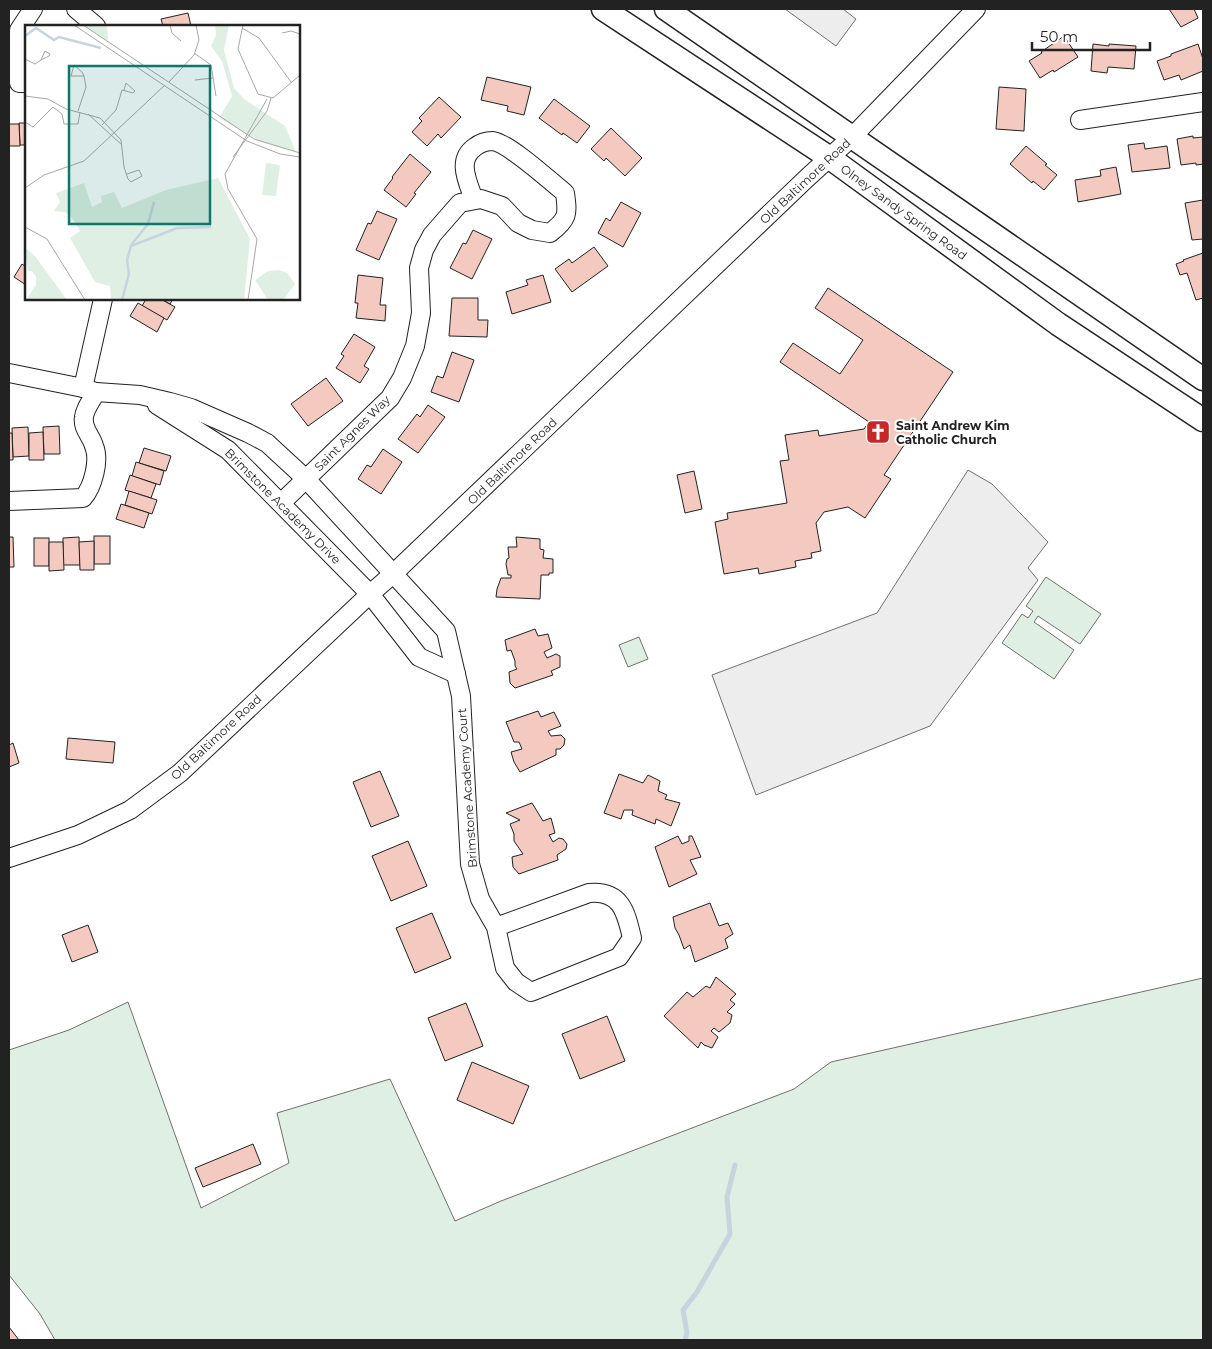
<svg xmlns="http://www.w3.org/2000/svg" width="1212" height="1349" font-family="Montserrat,sans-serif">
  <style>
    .green { fill: #e0efe3; stroke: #6f6f6f }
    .parking { fill: #ededed; stroke: #6f6f6f }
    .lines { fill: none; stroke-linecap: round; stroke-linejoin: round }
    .stream { stroke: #c7d3dd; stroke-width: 5 }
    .building { fill: #f3c9c0; stroke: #222 }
    .minor-casing { stroke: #222; stroke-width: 20 }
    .major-casing { stroke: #222; stroke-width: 25 }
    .minor { stroke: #fff; stroke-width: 18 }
    .major { stroke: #fff; stroke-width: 22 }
    .labels { text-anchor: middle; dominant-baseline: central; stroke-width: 4; stroke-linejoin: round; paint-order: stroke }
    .street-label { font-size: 12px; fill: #222; stroke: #fff }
    .poi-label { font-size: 12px; font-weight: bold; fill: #222; stroke: #fff; text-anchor: start }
    .inset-river { fill: none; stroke: #c7d3dd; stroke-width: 2.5 }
    .inset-road { fill: none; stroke: #a7a7a7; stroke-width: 1 }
    .view { fill: #0f766e; fill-opacity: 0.15; stroke: #0f766e; stroke-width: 2.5 }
    .inset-edge { fill: none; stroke: #222; stroke-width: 2.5 }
  </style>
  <rect width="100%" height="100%" fill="#fff"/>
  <g class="green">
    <path d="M1046,577L1101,614L1080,644L1038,616L1034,622L1074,650L1054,679L1002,643L1022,614L1028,618L1033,611L1026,606Z"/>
    <path d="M639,637L648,659L628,667L619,645Z"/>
    <path d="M1203,978V1340H55L40,1314L9,1275V1050L69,1030L128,1002L201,1208L289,1163L277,1113L390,1079L455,1221L501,1201L794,1089L831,1062Z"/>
  </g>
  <g class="parking">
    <path d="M785,9H843L856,19L836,46Z"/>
    <path d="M968,470L992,484L1048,542L1028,568L1038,580L930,726L756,795L712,675L877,613Z"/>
  </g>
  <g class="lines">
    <path class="stream" d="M685,1340L687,1333L683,1310L697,1292L730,1234L727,1197L735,1165"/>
  </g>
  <g class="building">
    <path d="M1169,9H1194L1198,18L1181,27Z"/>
    <path d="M188,13L191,26H163L161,19Z"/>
    <path d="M1064,36L1078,57L1054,72L1053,70L1040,78L1029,61L1042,53L1041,52Z"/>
    <path d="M1093,44L1109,46V44L1136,46L1134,69L1108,67L1107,73L1091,71Z"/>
    <path d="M1198,44L1203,59V71L1181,80L1179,75L1164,80L1157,61L1171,56V54Z"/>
    <path d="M487,77L531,87L524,115L507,111L508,106L481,100Z"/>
    <path d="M999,87L1026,89L1024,131L996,129Z"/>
    <path d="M439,97L461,117L441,138L438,134L427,146L412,132L422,121L419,118Z"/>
    <path d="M554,99L590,126L577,143L563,133L562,135L539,118Z"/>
    <path d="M19,123H26V145H20Z"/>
    <path d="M9,124H19L20,146H9Z"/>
    <path d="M611,128L642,158L625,176L606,158L604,161L591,149Z"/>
    <path d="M1193,136V138L1203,137V164L1196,165V163L1181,165L1177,139Z"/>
    <path d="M1144,143L1145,149L1167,146L1170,168L1132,172L1128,145Z"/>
    <path d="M1026,146L1047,164L1045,165L1057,175L1044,190L1033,181L1032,183L1010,164Z"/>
    <path d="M410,154L431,172L414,193L416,194L406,207L384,190L393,178L392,177Z"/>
    <path d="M1116,167L1121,194L1078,202L1075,180L1101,176L1100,170Z"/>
    <path d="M1203,200V239L1192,240L1185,203Z"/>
    <path d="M621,202L641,213L623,247L598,233L606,218L610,221Z"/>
    <path d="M377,211L397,219L379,260L356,250L368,223L371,224Z"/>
    <path d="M473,230L492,239L472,279L450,268L463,243L466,244Z"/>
    <path d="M594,247L608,266L572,292L555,269L569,259L572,263Z"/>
    <path d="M1203,253V298L1196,300L1187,273L1180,275L1176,264L1184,261L1183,260Z"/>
    <path d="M22,264L26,267V285L14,277Z"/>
    <path d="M358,275L383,278L380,305H386L385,321L356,318L358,303H355Z"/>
    <path d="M543,275L551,302L512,314L506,292L528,285L526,280Z"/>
    <path d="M828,288L953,372L884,475L891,479L865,518L848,507L824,512L816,523L821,551L811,553L812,558L795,561L796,567L759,574L758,568L724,574L715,522L728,519L727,513L787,503L780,461L789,460L785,435L818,430L819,436L864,429L869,422L780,362L793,343L840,374L863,340L815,308Z"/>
    <path d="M452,298H478V320H488L487,337L449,336Z"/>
    <path d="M146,299H161L175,307L167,320L142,306Z"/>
    <path d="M161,299H173L170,304Z"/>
    <path d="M138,303L164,318L157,332L130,316Z"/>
    <path d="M354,334L375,347L364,366L369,369L360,383L336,368L344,356L341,354Z"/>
    <path d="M452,352L474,360L459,402L431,392L437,376L443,378Z"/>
    <path d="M326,378L343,401L308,426L291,404Z"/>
    <path d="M428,405L445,417L418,453L398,439L417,414L420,417Z"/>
    <path d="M59,426L60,454H44L43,427Z"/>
    <path d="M28,427L29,456L13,457L12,428Z"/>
    <path d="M43,432L44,460H29V433Z"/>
    <path d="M9,433H12L13,460H9Z"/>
    <path d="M144,448L171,456L166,471L139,463Z"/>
    <path d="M383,449L402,462L381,494L358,479L367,465L371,467Z"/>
    <path d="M136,462L164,471L160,485L132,476Z"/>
    <path d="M694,471L702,509L685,513L677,475Z"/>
    <path d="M130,475L156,484L151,498L125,490Z"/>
    <path d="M129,491L157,500L152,514L125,505Z"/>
    <path d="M121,504L149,513L144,528L116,519Z"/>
    <rect x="94" y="536" width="16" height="28"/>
    <path d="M9,537H13L14,567H9Z"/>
    <path d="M79,537L80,565H63V538Z"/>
    <path d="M516,537L540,539V549L544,550L543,558L553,559V573H549V575H541L540,599L496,597L497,589L501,578H511V575H508L506,564L507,559L509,558L508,547H517Z"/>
    <rect x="34" y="538" width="15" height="28"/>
    <path d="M94,541V570H80L79,542Z"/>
    <path d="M49,542H63L64,570L49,571Z"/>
    <path d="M535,629L538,636L548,634L552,648L544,652L547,658L556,654L560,656V667L551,671L553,675L515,688L510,683L509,672L517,669L515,666V661L511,650L507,651L505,640Z"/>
    <path d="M538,711L541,717L554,712L561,726L548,731L551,736L561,735L565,739L564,745L560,749H556V755L520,772L514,762L511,752L522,749L519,742H514L506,722Z"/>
    <path d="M68,738L115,742L113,763L66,759Z"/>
    <path d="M13,743L19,763L9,767V745Z"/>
    <path d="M380,771L399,816L371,827L353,782Z"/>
    <path d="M619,774L643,783L648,775L660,781L658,791L667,795L665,799L680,803L671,826L656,819L655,824L632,815L633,810H624L621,819L604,813Z"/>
    <path d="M532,803L543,821L551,818L555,833L549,835L553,842L559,838L563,839L567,844L566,849L557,855L558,860L519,874L513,867L512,857L523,854L514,841V834L510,824L520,820L506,813Z"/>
    <path d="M678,836L682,844L689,841V836H692L701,857L690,860L697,874L669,887L655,847Z"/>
    <path d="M408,841L427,886L391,901L372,856Z"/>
    <path d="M710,903L719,926L728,923L733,934L725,939L728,948L695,962L690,945L684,949L679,935L675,928L673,917Z"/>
    <path d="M432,913L451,958L415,973L396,928Z"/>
    <path d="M88,925L98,952L72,962L62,935Z"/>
    <path d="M716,977L736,994L730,1000L735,1004L727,1012L732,1015L730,1023L719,1032L714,1028L711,1031L718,1037L712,1048L704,1045L701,1042L698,1048L664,1016L687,992L693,997L706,986L710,988Z"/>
    <path d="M466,1003L483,1046L445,1061L428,1018Z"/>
    <path d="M607,1016L625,1061L580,1079L562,1034Z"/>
    <path d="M472,1062L529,1086L513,1124L457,1100Z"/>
    <path d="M253,1144L261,1164L203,1187L195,1168Z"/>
    <path d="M9,1327L19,1340H9Z"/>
  </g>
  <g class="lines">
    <defs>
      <g id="minor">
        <path d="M76,9L96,26"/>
        <path d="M26,83H19V30L33,9"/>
        <path d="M1080,120L1203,102"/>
        <path d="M9,373L83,388L96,392L140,395L170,402L191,408L248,433L267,443L306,479L446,631L461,696L470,864L480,899L496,927L505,968L516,982L531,992L619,957L632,938C626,912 621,890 589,893L496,927"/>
        <path d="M83,388L103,299"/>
        <path d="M157,405L228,450L370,594L419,657L456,674"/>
        <path d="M9,501L83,498C93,487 100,460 94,446C91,435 82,429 84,417C85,408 92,400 96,392"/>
        <path d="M281,503L390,398L402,378L415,346L421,313L419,268L424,250L432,235L460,203L481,199L502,206L518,223L532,230L550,233C568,219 568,215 565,193C550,181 510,144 493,141C486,141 480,143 475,147C456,160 468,182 474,200"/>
        <path d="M9,858L78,835L130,810L180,773L370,594L393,574L807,178L852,137L976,9"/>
      </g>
      <g id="major">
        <path d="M603,9L830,158L1058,324L1203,420"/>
        <path d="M666,9L1203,379"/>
      </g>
    </defs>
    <use href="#minor" class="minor-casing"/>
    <use href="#major" class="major-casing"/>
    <use href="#minor" class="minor"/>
    <use href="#major" class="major"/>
  </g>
  <defs>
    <symbol id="church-square" viewBox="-11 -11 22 22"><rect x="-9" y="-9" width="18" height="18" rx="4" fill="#c62828" stroke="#fff"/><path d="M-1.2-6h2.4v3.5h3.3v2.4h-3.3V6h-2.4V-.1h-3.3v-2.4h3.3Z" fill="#fff"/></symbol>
  </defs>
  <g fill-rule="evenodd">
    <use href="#church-square" x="864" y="418" width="28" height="28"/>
  </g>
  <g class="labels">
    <g class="street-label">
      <text transform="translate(805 181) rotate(-43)">Old Baltimore Road</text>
      <text transform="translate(904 212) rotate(36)">Olney Sandy Spring Road</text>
      <text transform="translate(352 433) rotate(-45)">Saint Agnes Way</text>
      <text transform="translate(512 461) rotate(-44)">Old Baltimore Road</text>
      <text transform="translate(283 506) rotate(45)">Brimstone Academy Drive</text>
      <text transform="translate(216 737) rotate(-43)">Old Baltimore Road</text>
      <text transform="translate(467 788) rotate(-94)">Brimstone Academy Court</text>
    </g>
    <g class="poi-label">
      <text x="896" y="425">Saint Andrew Kim<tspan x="896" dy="14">Catholic Church</tspan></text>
    </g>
  </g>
  <g transform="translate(25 25)">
    <rect width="275" height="275" fill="#fff"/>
    <path d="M58,0H82L83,16ZM190,0H204L199,25L209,63L219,74L260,101L271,127L236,117L194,93L207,71L197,36L186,21L191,10ZM241,138L255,140L251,171L237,170ZM193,153L225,214L219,275H86L85,261L70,257L45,213L55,206L48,194L40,187L29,186L35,177L31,168L59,158L67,182L77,177L76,171L89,167L97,183L141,165ZM0,223L10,231L42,275H1L11,260V252L7,246H3ZM254,245L262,248L270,259L258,275H243L230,255L243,246Z" fill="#e0efe3"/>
    <path class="inset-river" d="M0,11L11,3L29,15L34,12L76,23M106,220L123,199L129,177M97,275L104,249L102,235L106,221L152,203L186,202"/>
    <path class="inset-road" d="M49,0L222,116L255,129L275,132M58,0L229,114L275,128M145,0L147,8L156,16M218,0L213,24L233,69L248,73L274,51M217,3L234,13L266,57M257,8L266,6L275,9M169,28L186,40L191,71M0,34L10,39L16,35L24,31L25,29L20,26L16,35M170,55L188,53M144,57L169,30L174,15L171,0M0,71L23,74L41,84L75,93L96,115L99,142L103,154L106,157L117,151L114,145L102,149M53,86L61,62L59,51L57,47L49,40L46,51H59M63,89L97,120M0,97L8,102L28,82L37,89L39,99H53L55,87M77,100L91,85L97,65L108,68L110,66L101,58L99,65M208,132L242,86L246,73M0,163L19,150L59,136L140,60M0,202L22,214L60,275M223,275L232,214L203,164L200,149L242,74"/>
    <path class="view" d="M44,41H185V199H44Z"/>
    <rect width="275" height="275" class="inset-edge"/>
  </g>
  <rect width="1212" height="1349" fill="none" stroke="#222222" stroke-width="20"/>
  <path d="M1032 42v8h118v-8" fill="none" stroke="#222222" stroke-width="2.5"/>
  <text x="1040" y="42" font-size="15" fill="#222222" stroke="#ffffff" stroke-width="4" paint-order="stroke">50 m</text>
</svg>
